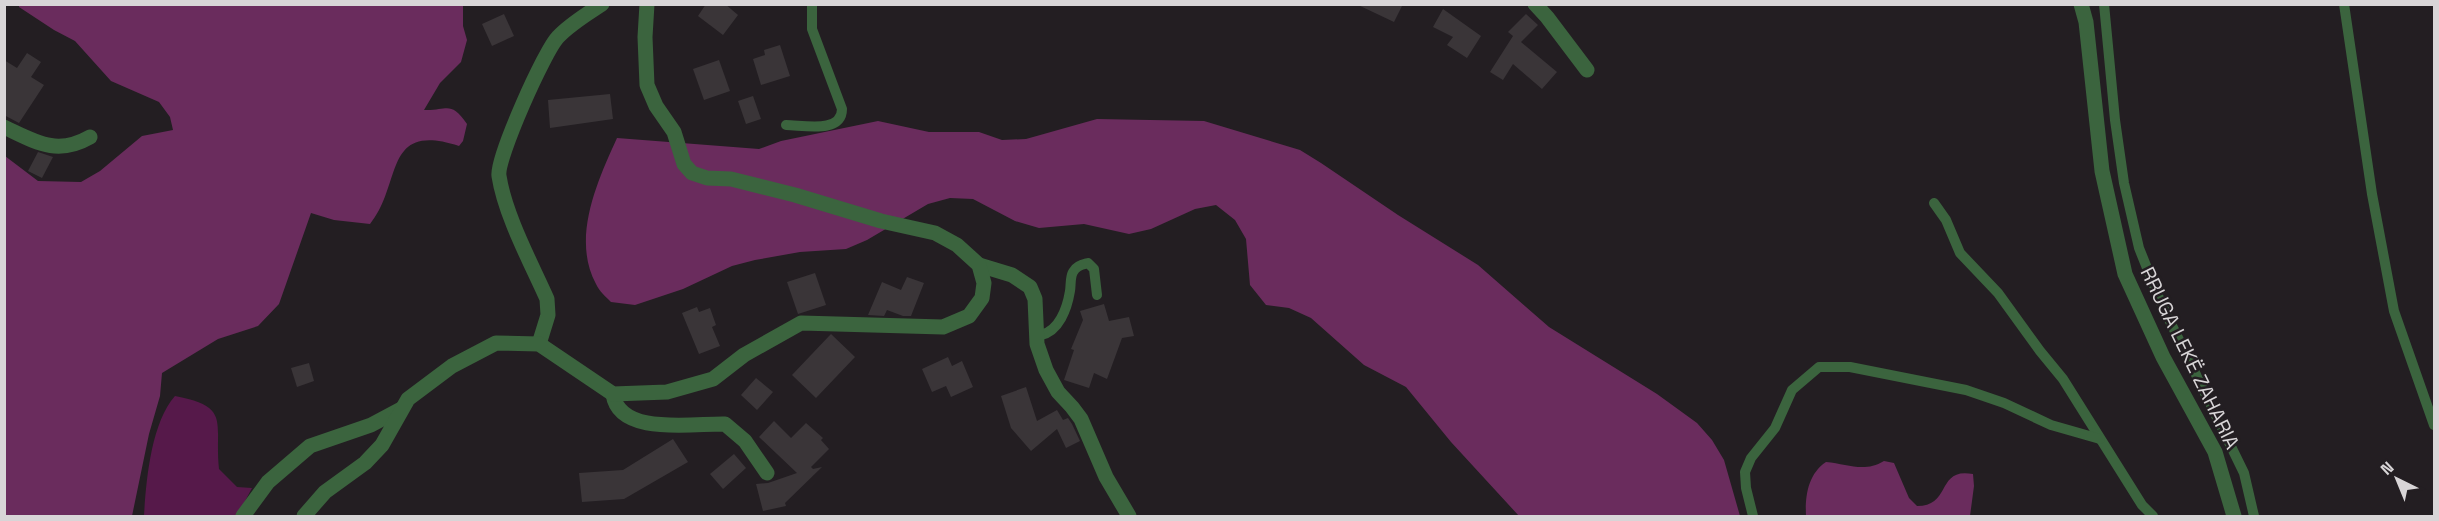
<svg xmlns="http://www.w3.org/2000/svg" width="2439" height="521" font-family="'Space Grotesk',sans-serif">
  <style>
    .green { fill: #56194a }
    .forest { fill: #6a2c5d }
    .building { fill: #3a3538 }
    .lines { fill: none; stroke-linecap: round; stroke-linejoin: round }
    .service { stroke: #3b643e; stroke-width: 10 }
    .minor { stroke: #3b643e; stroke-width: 15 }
    .labels { text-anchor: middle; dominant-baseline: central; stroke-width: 5; stroke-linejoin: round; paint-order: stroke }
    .street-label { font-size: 20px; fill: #d8d5d7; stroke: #231e22 }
  </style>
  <rect width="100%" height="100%" fill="#231e22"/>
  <path class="green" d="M175,396C232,407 214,422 219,469L237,487L252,488L237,516H144C146,481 151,423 175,396Z"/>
  <g class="forest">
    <path d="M19,5H463V26L467,40L461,62L440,83L424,110C448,111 450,100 467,124L463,141L459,146C382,121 403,184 370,224L334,220L311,213L279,304L258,326L218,339L162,373L160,396L149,434L132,516H5V156L38,181L81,182L100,171L142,136L173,130L170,117L159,102L111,81L75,41L54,30L19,7Z"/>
    <path d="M1097,119L1204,121L1300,150L1321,163L1398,215L1478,265L1549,327L1657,394L1697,423L1712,440L1724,460L1740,516H1519L1451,442L1406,387L1364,365L1311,318L1289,308L1266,305L1250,285L1246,239L1235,220L1216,205L1195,209L1151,229L1129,234L1084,224L1039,228L1015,221L973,199L950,198L928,204L867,240L846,249L800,252L755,260L732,266L683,289L635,305L611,302C606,297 599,291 596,284C571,238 598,180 617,138L759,149L781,141L878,121L929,132H979L1002,140L1026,139Z"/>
    <path d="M1884,461L1894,463L1909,498L1917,506C1952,506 1936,467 1973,474L1974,486L1970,516H1806C1805,496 1808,474 1826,462C1848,464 1864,473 1884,461Z"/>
  </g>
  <g class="building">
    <path d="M706,4H725L738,15L723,35L698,16Z"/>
    <path d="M1356,4H1403L1394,22Z"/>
    <path d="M1443,9L1481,36L1467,58L1447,45L1453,37L1433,27Z"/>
    <path d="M504,14L514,36L492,46L482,24Z"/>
    <path d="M1526,14L1538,25L1521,42L1557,72L1542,89L1513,64L1503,80L1490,72L1513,36L1508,32Z"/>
    <path d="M780,45L790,76L761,85L753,59L765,55L764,50Z"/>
    <path d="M27,53L41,62L31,77L44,85L19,123L4,115V60L17,68Z"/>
    <path d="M719,60L730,91L704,100L693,69Z"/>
    <path d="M610,94L613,119L550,128L548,100Z"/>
    <path d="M753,96L761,119L746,124L738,101Z"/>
    <path d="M38,152L53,157L42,178L28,171Z"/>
    <path d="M815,273L826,305L798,314L787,282Z"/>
    <path d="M907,277L924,283L911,316H903L887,310L884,316L868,315L882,282L901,290Z"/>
    <path d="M1104,304L1109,321L1129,317L1134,336L1122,338L1107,379L1094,373L1089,388L1064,380L1074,350L1071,349L1083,320L1080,311Z"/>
    <path d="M697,307L699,312L710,308L716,325L712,327L720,346L699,354L682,313Z"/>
    <path d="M831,334L855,357L816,398L792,375Z"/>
    <path d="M948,357L952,366L962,361L973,387L951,397L946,386L932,392L922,369Z"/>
    <path d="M309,363L314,381L297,387L291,368Z"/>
    <path d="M756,378L773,392L757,410L741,395Z"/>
    <path d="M1026,387L1037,421L1057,410L1063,420L1068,418L1072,424L1080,441L1066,448L1057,429L1031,451L1011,428L1001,396Z"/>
    <path d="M774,421L791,438L806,423L823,438L821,440L829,449L811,467L813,469L822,467L785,503L786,506L763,511L756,484L768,483L797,473L759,437Z"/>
    <path d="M673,439L688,462L624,499L582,502L579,473L623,470Z"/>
    <path d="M734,454L746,468L723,489L710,474Z"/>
  </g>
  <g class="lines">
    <g class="service">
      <path d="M2104,4L2115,120L2124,183L2139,248L2161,303L2244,473L2254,516"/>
      <path d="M2344,4L2372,194L2394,311L2434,425"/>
      <path d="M786,125C803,125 842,134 842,109L812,29V4"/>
      <path d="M1934,203L1946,220L1960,253L1998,293L2040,351L2063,379L2142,505L2153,516"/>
      <path d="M1035,331L1041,335C1059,331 1067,309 1070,291C1071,285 1070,277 1073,272C1076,266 1081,265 1088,263L1094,269L1097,295"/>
      <path d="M1753,516L1746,488L1745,472L1751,458L1775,428L1792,390L1819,367H1850L1966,390L2004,403L2051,425L2100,439"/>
    </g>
    <g class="minor">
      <path d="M1535,4L1547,17L1587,70"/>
      <path d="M2081,4L2086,22L2102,171L2125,274L2163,357L2215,452L2234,516"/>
      <path d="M4,127C36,142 57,156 90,137"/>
      <path d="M979,265L1012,275L1030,287L1035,299L1037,344L1046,370L1058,392L1072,407L1081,419L1106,477L1129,516"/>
      <path d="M539,344L548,315L547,299C531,263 505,215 499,176C496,159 545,50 558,37C570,24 587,14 602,4"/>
      <path d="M613,394C619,437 695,423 725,424L745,441L767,473"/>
      <path d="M243,516L268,482L310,446L371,425L401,409"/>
      <path d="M304,516L325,492L365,463L382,445L408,399L452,366L496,343L539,344L613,394L667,392L713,379L744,355L801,323L943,327L969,316L982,298L984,283L979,265L957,245L935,233L881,221L795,195L731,179L707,178L692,173L684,164L674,132L656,106L647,85L645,37L647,4"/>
    </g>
  </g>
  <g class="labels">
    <g class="street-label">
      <text transform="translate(2190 358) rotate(64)">RRUGA LEKË ZAHARIA</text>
    </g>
  </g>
  <rect width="2439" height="521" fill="none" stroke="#d8d5d7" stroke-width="12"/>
  <g transform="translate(2397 479) rotate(317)" stroke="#231e22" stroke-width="4.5" paint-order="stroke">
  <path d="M0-4.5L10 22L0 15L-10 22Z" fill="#d8d5d7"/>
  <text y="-9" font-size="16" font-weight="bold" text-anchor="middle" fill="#d8d5d7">N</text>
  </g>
</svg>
